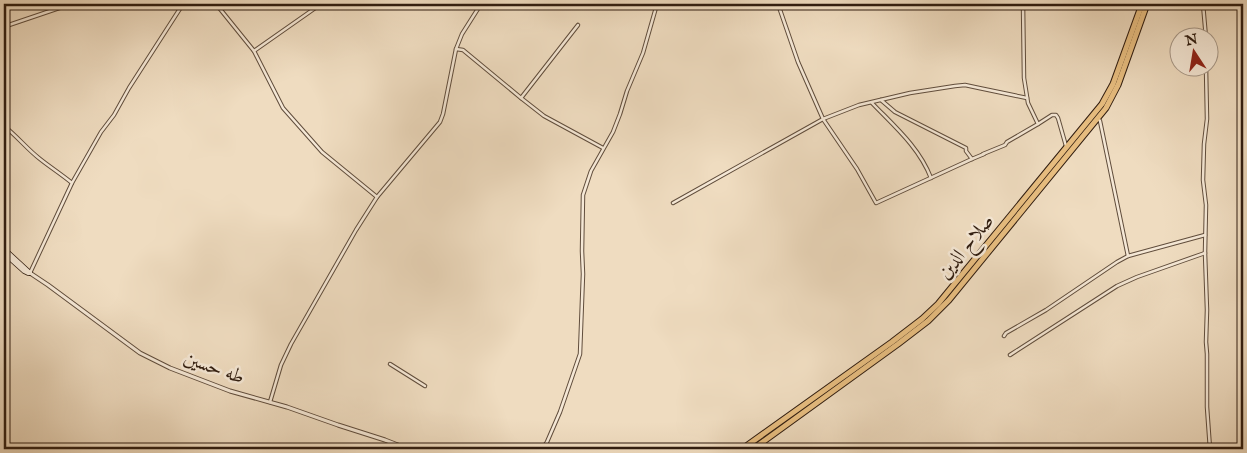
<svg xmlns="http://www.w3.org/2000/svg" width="1247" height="453" font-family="'IM FELL English',Amiri,serif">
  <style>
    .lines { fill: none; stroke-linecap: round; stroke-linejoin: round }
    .minor-casing { stroke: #604d3c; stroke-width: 4.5 }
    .tertiary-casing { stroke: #604d3c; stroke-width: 5 }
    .secondary-casing { stroke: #301d10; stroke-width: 5.5 }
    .trunk-casing { stroke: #301d10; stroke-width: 7 }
    .minor { stroke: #f5e8d6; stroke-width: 2.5 }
    .tertiary { stroke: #f5e8d6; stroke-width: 3 }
    .secondary { stroke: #f5e8d6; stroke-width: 4 }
    .trunk { stroke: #e8be80; stroke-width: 5 }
    .labels { text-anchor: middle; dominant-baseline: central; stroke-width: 5; stroke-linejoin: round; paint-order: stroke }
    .street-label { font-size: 20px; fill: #301d10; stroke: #f5e8d6 }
  </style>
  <rect width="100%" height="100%" fill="#efdcc0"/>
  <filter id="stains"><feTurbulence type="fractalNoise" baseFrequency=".004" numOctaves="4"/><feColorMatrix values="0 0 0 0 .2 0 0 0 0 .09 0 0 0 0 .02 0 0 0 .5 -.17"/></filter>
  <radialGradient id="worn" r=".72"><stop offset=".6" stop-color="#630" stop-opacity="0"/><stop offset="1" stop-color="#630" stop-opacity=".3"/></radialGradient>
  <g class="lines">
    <defs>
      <g id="minor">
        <path d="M216,4L254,51L283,108L322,152L377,197"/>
        <path d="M778,4L798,62L823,119L857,169L876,203L972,159L984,154"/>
        <path d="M1023,4L1024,78L1028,103L1038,124L1052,115H1056L1058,118L1066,146"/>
        <path d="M1203,4L1206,38"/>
        <path d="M6,26L71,4"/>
        <path d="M456,49L463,50L521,98L544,116L603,148"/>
        <path d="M254,51L321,4"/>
        <path d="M1206,68L1207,119L1204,144L1203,180L1206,205L1205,253L1207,310L1206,342L1207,354V407L1210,449"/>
        <path d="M521,98L578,25"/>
        <path d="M881,100L895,112L966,148V151L972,159"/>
        <path d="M872,103C894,126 919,147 931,178"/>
        <path d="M1098,118L1100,121L1128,256"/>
        <path d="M4,126C17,136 27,149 40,159C50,167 61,174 72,183"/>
        <path d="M983,154L1005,145L1007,142L1038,124"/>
        <path d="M673,203L823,119L859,105L910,93L955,86L965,85L979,88L1027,98"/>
        <path d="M30,273L72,183L101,132L114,115L129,88L183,4"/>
        <path d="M1004,336L1006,333L1046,310L1117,262L1128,256L1205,235"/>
        <path d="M1010,355L1117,286L1137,277L1205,253"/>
        <path d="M390,364L425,386"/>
        <path d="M270,402L281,365L291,344L356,230L377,197L440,122L443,114L456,49L462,34L481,4"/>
        <path d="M542,449L547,442L560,412L580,354L583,274L582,251L583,195L591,171L613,132L620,114L627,91L643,53L657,4"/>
      </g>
      <path id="tertiary" d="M30,273L48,285L140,353L170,368L230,391L287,407L338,425L385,440L408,449"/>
      <g id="secondary">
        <path d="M4,249L30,273"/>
        <path d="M4,253L24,271L28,273"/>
      </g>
      <g id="trunk">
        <path d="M742,449L892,342L922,319L938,304L1102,104L1113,84L1142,4"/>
        <path d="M753,449L898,344L928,321L949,300L1106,108L1118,85L1147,4"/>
      </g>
    </defs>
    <use href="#minor" class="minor-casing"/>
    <use href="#tertiary" class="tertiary-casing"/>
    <use href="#secondary" class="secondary-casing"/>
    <use href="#trunk" class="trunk-casing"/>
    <use href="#minor" class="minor"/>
    <use href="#tertiary" class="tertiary"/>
    <use href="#secondary" class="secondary"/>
    <use href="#trunk" class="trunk"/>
  </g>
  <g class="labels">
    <g class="street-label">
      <text transform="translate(966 247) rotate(-51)">صلاح الدين</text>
      <text transform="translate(214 368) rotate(20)">طه حسين</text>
    </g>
  </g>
  <rect width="1247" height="453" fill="none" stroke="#efdcc0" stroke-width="20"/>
  <rect x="5" y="5" width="1237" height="443" fill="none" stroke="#301d10" stroke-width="2.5"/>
  <rect x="10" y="10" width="1227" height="433" fill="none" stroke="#301d10"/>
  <g transform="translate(1194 52) rotate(348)"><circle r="24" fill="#f5e8d6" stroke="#a69787"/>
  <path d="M0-4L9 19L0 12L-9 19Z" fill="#8f2418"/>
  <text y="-8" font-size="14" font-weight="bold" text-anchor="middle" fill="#301d10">N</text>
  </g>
  <rect width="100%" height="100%" filter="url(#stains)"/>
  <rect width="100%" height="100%" fill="url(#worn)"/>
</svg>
